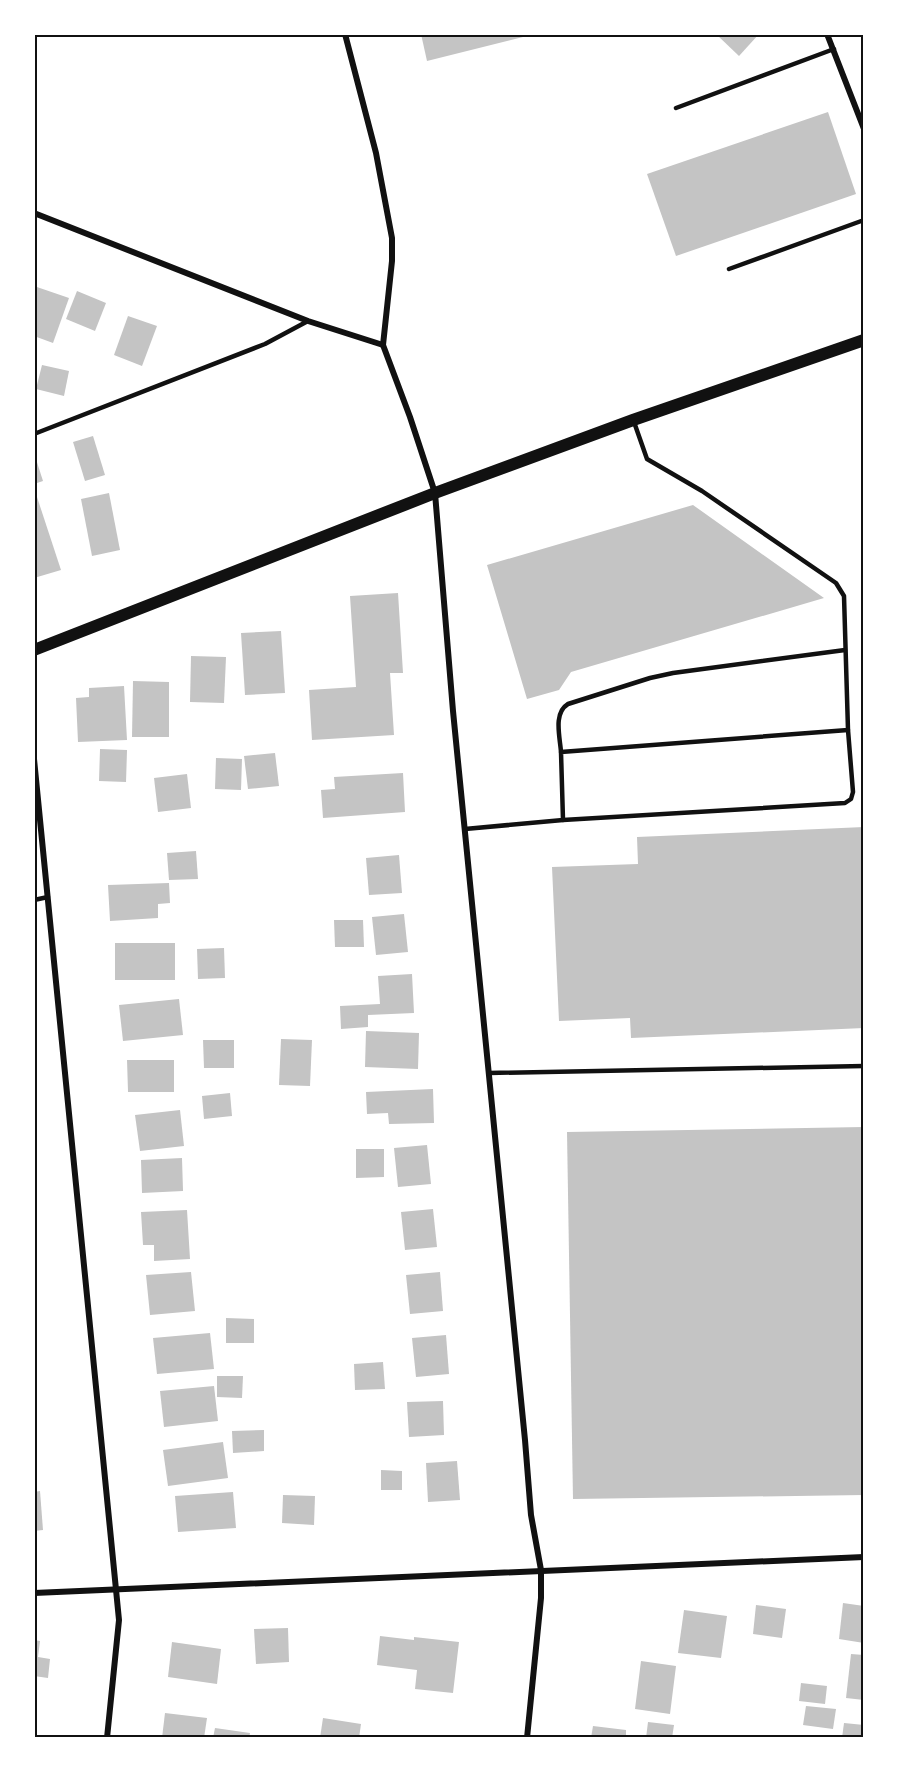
<svg xmlns="http://www.w3.org/2000/svg" width="898" height="1772" font-family="Raleway,sans-serif">
  <style>
    .building { fill: #c4c4c4 }
    .lines { fill: none; stroke-linecap: round; stroke-linejoin: round }
    .service { stroke: #111; stroke-width: 4.5 }
    .minor { stroke: #111; stroke-width: 6 }
    .secondary { stroke: #111; stroke-width: 12 }
    .neatline { fill: none; stroke: #111; stroke-width: 2 }
  </style>
  <rect width="100%" height="100%" fill="#fff"/>
  <g class="building">
    <path d="M421,34H522L523,37L427,61Z"/>
    <path d="M716,34H759L739,56Z"/>
    <path d="M828,112L856,194L676,256L647,174Z"/>
    <path d="M34,286L69,298L53,343L34,336Z"/>
    <path d="M77,291L106,303L95,331L66,319Z"/>
    <path d="M128,316L157,326L142,366L114,355Z"/>
    <path d="M42,365L69,371L64,396L36,389Z"/>
    <path d="M93,436L105,475L85,481L73,442Z"/>
    <path d="M35,456L43,481L34,484V457Z"/>
    <path d="M109,493L120,550L92,556L81,499Z"/>
    <path d="M34,497H37L61,570L34,578Z"/>
    <path d="M693,505L824,598L571,672L559,690L527,699L487,565Z"/>
    <path d="M398,593L403,673H390L394,735L312,740L309,690L356,687L350,596Z"/>
    <path d="M281,631L285,693L245,695L241,633Z"/>
    <path d="M191,656L226,657L224,703L190,702Z"/>
    <path d="M133,681L169,682V737H132Z"/>
    <path d="M124,686L127,740L78,742L76,698L89,697V688Z"/>
    <path d="M100,749L127,750L126,782L99,781Z"/>
    <path d="M275,753L279,786L248,789L244,756Z"/>
    <path d="M216,758L242,759L241,790L215,789Z"/>
    <path d="M403,773L405,812L323,818L321,790L335,789L334,777Z"/>
    <path d="M187,774L191,808L158,812L154,778Z"/>
    <path d="M864,827V1028L631,1038L630,1018L559,1021L552,867L638,864L637,837Z"/>
    <path d="M196,851L198,879L169,880L167,853Z"/>
    <path d="M399,855L402,893L369,895L366,858Z"/>
    <path d="M169,883L170,903L158,904V918L110,921L108,885Z"/>
    <path d="M404,914L408,952L376,955L372,917Z"/>
    <path d="M334,920H363L364,947H335Z"/>
    <rect x="115" y="943" width="60" height="37"/>
    <path d="M224,948L225,978L198,979L197,949Z"/>
    <path d="M412,974L414,1013L368,1015V1027L341,1029L340,1006L380,1004L378,976Z"/>
    <path d="M179,999L183,1035L123,1041L119,1005Z"/>
    <path d="M366,1031L419,1033L418,1069L365,1067Z"/>
    <path d="M281,1039L312,1040L310,1086L279,1085Z"/>
    <path d="M203,1040H234V1068H204Z"/>
    <path d="M127,1060H174V1092H128Z"/>
    <path d="M433,1089L434,1123L389,1124L388,1113L367,1114L366,1092Z"/>
    <path d="M230,1093L232,1116L204,1119L202,1096Z"/>
    <path d="M180,1110L184,1146L140,1151L135,1115Z"/>
    <path d="M864,1127V1495L573,1499L567,1132Z"/>
    <path d="M427,1145L431,1184L398,1187L394,1148Z"/>
    <path d="M356,1149H384V1177L356,1178Z"/>
    <path d="M182,1158L183,1191L142,1193L141,1160Z"/>
    <path d="M433,1209L437,1247L405,1250L401,1212Z"/>
    <path d="M187,1210L190,1259L154,1261V1245H143L141,1212Z"/>
    <path d="M191,1272L195,1311L150,1315L146,1275Z"/>
    <path d="M440,1272L443,1311L410,1314L406,1275Z"/>
    <path d="M226,1318L254,1319V1343H226Z"/>
    <path d="M210,1333L214,1369L157,1374L153,1338Z"/>
    <path d="M446,1335L449,1374L416,1377L412,1338Z"/>
    <path d="M383,1362L385,1389L355,1390L354,1364Z"/>
    <path d="M217,1376H243L242,1398L217,1397Z"/>
    <path d="M214,1386L218,1421L164,1427L160,1391Z"/>
    <path d="M443,1401L444,1435L409,1437L407,1402Z"/>
    <path d="M264,1430V1451L233,1453L232,1431Z"/>
    <path d="M223,1442L228,1478L168,1486L163,1450Z"/>
    <path d="M457,1461L460,1500L428,1502L426,1463Z"/>
    <path d="M381,1470L402,1471V1490H381Z"/>
    <path d="M40,1491L43,1530L34,1531V1492Z"/>
    <path d="M233,1492L236,1528L178,1532L175,1496Z"/>
    <path d="M283,1495L315,1496L314,1525L282,1523Z"/>
    <path d="M843,1603L864,1606V1643L839,1639Z"/>
    <path d="M756,1605L786,1609L782,1638L753,1634Z"/>
    <path d="M684,1610L727,1616L721,1658L678,1653Z"/>
    <path d="M288,1628L289,1662L256,1664L254,1629Z"/>
    <path d="M380,1636L414,1640V1637L459,1642L453,1693L415,1689L417,1670L377,1665Z"/>
    <path d="M34,1640L40,1641L38,1657L50,1659L48,1678L34,1676Z"/>
    <path d="M172,1642L221,1649L217,1684L168,1677Z"/>
    <path d="M851,1654L864,1655V1700L846,1698Z"/>
    <path d="M641,1661L676,1666L670,1714L635,1709Z"/>
    <path d="M801,1683L827,1686L825,1704L799,1701Z"/>
    <path d="M806,1706L836,1709L833,1729L803,1725Z"/>
    <path d="M165,1713L207,1718L204,1738H162Z"/>
    <path d="M323,1718L361,1724L359,1738H320Z"/>
    <path d="M648,1722L674,1725L672,1738H646Z"/>
    <path d="M844,1723L864,1725V1738H842Z"/>
    <path d="M593,1726L626,1730V1738H591Z"/>
    <path d="M215,1728L250,1733L249,1738H213Z"/>
  </g>
  <g class="lines">
    <g class="service">
      <path d="M676,108L834,49"/>
      <path d="M729,269L864,220"/>
      <path d="M34,434L265,344L308,321"/>
      <path d="M561,752C560,737 553,713 568,704L650,678L673,673L845,650"/>
      <path d="M563,820L845,803L851,799L853,792L848,730"/>
      <path d="M465,829L563,820L561,752L848,730L844,596L836,583L702,491L647,459L634,422"/>
      <path d="M34,900L48,897"/>
      <path d="M489,1073L864,1066"/>
    </g>
    <g class="minor">
      <path d="M345,34L376,153L392,238V261L383,345L410,417L435,493L453,711L525,1440L531,1515L541,1570V1598L527,1738"/>
      <path d="M827,34L864,129"/>
      <path d="M34,213L308,321L383,345"/>
      <path d="M34,759L119,1620L107,1738"/>
      <path d="M34,1593L864,1557"/>
    </g>
    <path class="secondary" d="M34,650L435,493L633,420L864,340"/>
  </g>
  <rect width="898" height="1772" fill="none" stroke="#ffffff" stroke-width="72"/>
  <rect x="36" y="36" width="826" height="1700" class="neatline"/>
</svg>
